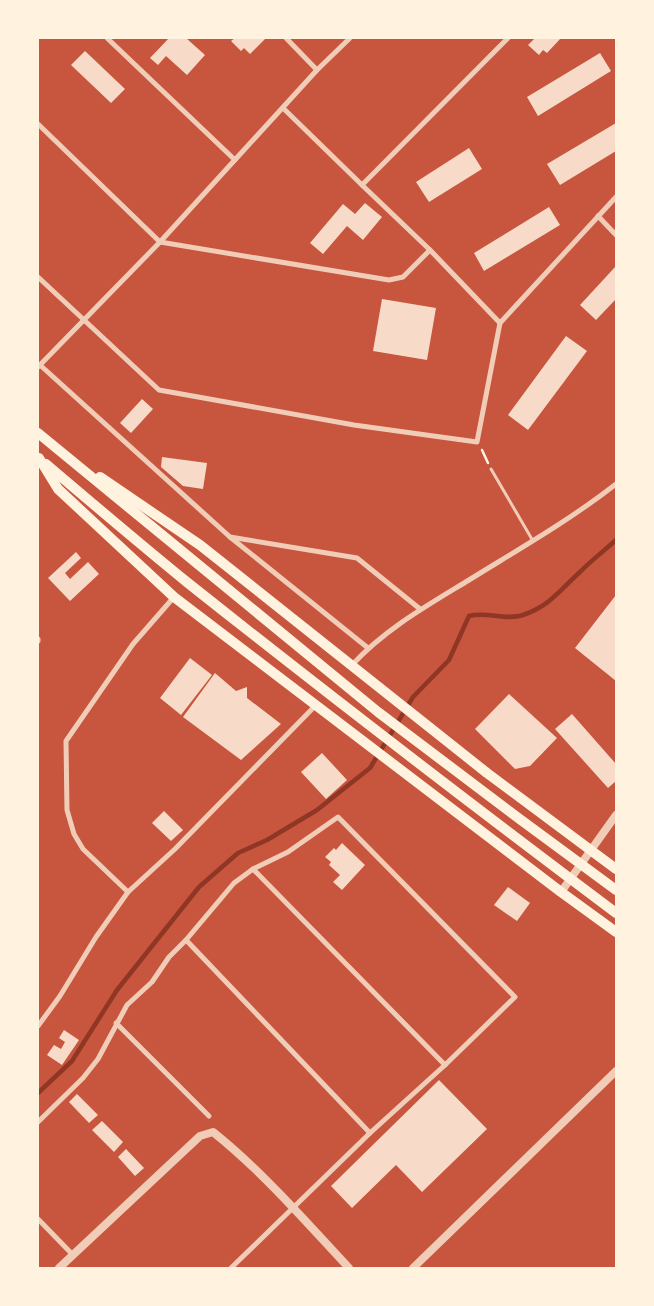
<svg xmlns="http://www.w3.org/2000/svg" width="654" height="1306" font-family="'Libre Baskerville',serif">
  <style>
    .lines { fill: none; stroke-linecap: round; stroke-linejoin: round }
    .stream { stroke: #8f3625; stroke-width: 4.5 }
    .building { fill: #f7dbc8 }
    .path { stroke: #fff3e0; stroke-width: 2.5 }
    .service { stroke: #f1ccb7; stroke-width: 3 }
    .minor { stroke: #f1ccb7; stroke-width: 5 }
    .tertiary { stroke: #f1ccb7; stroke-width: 8 }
    .trunk { stroke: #fff3e0; stroke-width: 10 }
  </style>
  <rect width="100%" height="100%" fill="#c8553d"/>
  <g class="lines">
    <path class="stream" d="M38,1093L72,1061L117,990L199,887L238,853L267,840L317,810L370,768L413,697L449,660L469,616C487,611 505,621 523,615C550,606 561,589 581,571C592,560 605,550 616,540"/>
  </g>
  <g class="building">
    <path d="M169,38H186L205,55L187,75L166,56L158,65L150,58Z"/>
    <path d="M235,38H266L250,54L244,48L241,51L231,41Z"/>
    <path d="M535,38H561L547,53L543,50L539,55L528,45Z"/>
    <path d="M85,51L125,89L111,103L71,65Z"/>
    <path d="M600,53L611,71L538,116L527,97Z"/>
    <path d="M616,123V151L560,185L547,164Z"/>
    <path d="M469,148L482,169L429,202L416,182Z"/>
    <path d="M365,203L382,217L363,240L347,226L323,254L310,243L343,204L355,214Z"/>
    <path d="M549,207L560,225L484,271L474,253Z"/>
    <path d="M616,266V299L596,320L580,305Z"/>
    <path d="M382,299L436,308L427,360L373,351Z"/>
    <path d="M566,336L587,351L528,430L508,415Z"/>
    <path d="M142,399L153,409L131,433L120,423Z"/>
    <path d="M162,457L207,463L203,489L183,486L161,467Z"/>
    <path d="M76,552L81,558L65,573L70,579L88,562L99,574L70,601L48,578Z"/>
    <path d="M616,595V681L575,648Z"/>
    <path d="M190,658L212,675L181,715L160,698Z"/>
    <path d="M215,673L236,691L247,687V698L281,724L241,760L183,717Z"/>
    <path d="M509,694L557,738L530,766L515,769L475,729Z"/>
    <path d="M572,714L616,764V781L608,788L555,729Z"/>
    <path d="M322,753L347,780L326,799L301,772Z"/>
    <path d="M164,811L183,830L171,841L152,823Z"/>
    <path d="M342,843L365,865L342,890L333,882L340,875L329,865L331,862L325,857L334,848L336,850Z"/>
    <path d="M508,887L530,903L517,921L494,905Z"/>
    <path d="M64,1030L79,1040L62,1065L47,1055L54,1045L61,1049L65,1042L59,1038Z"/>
    <path d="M439,1080L487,1129L422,1192L396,1165L352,1208L331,1186Z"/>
    <path d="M77,1094L98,1115L89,1123L69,1102Z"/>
    <path d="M102,1121L123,1142L114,1152L92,1130Z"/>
    <path d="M126,1149L144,1168L135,1176L118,1157Z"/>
  </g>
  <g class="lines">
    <path class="path" d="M482,450L488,463"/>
    <path class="service" d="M491,469L533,541"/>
    <g class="minor">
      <path d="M107,38L235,160"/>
      <path d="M286,38L317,70"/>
      <path d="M283,108L362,185"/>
      <path d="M38,124L160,242L389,280L403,277L430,250"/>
      <path d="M598,216L616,235"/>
      <path d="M38,277L159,390L354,425L477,442L500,323L616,197"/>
      <path d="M500,323L430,250L362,185L508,38"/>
      <path d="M40,365L230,537L357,558L420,609"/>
      <path d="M38,367L160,242L317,70L350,38"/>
      <path d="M230,537L368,648"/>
      <path d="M38,639V641"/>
      <path d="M352,665C385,629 428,605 469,580C519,549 570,520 616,484"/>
      <path d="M128,892L83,849L74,834L67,810L66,741L133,644L174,597"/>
      <path d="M186,940L370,1133"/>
      <path d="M116,1023L209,1116"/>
      <path d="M38,1026L60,996L96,937L128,892L175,849L316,705"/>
      <path d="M38,1122L83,1078L98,1059L127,1005L152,982L169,957L186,940L234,883L253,869L445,1065"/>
      <path d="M38,1219L73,1255"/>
      <path d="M231,1268L370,1133L445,1065L515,997L338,817L288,852L253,869"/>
    </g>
    <g class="tertiary">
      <path d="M561,892L616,815"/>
      <path d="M59,1268L200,1136L213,1132C262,1171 307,1223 349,1268"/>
      <path d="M413,1268L616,1071"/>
    </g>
    <g class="trunk">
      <path d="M38,433L378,712L521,820L616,890"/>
      <path d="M39,458L58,489L174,597L561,892L616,932"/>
      <path d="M46,464C93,504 140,544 188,583C329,695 472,805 616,913"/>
      <path d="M100,477L200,545L487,773L616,869"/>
    </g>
  </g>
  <rect width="654" height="1306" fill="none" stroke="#fff3e0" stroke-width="78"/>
</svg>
